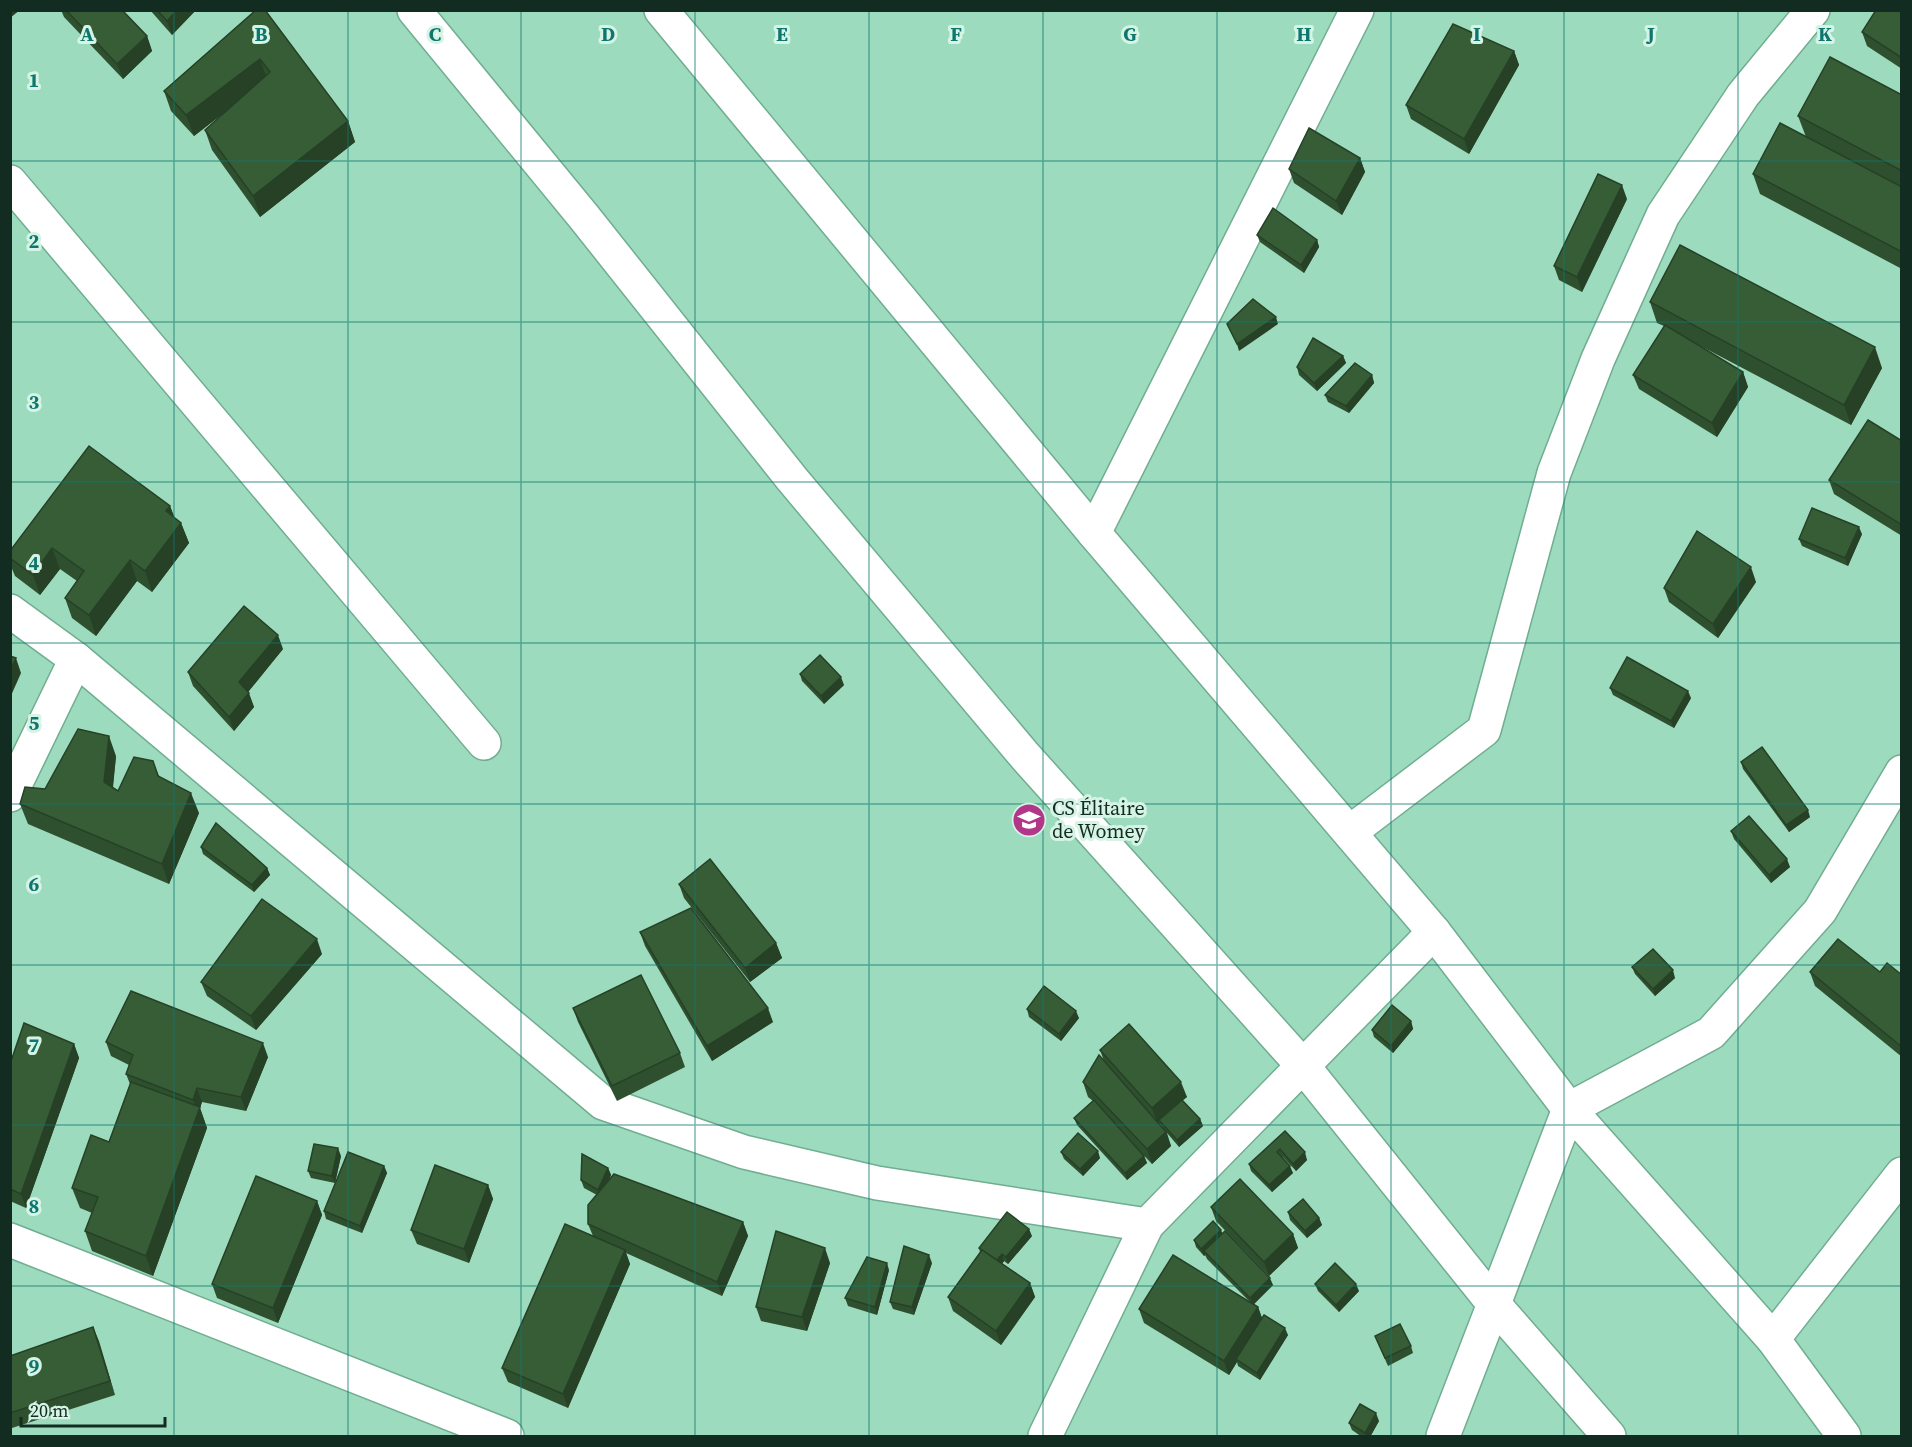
<svg xmlns="http://www.w3.org/2000/svg" width="1912" height="1447" font-family="'Source Serif 4',serif">
  <style>
    .lines { fill: none; stroke-linecap: round; stroke-linejoin: round }
    .minor-casing { stroke: #70ad91; stroke-width: 36 }
    .minor { stroke: #fff; stroke-width: 33 }
    .wall { fill: #2f502f }
    .shaded-wall { fill: #264126 }
    .building { fill: #375d37; stroke: #264126; stroke-width: 1.5 }
    .grid { fill: none; stroke: #0f766e; stroke-width: 1.5; stroke-opacity: 0.55 }
    .labels { text-anchor: middle; dominant-baseline: central; stroke-width: 6; stroke-linejoin: round; paint-order: stroke }
    .poi-label { font-size: 20px; fill: #132c21; stroke: #d5f4e5; text-anchor: start }
    .grid-label { font-size: 20px; text-anchor: middle; font-weight: bold; fill: #0f766e; stroke: #d5f4e5; stroke-width: 6; stroke-linejoin: round; paint-order: stroke }
  </style>
  <rect width="100%" height="100%" fill="#9ddbbe"/>
  <g class="lines">
    <defs>
      <g id="minor">
        <path d="M414,10L584,217L792,479L1025,756L1303,1066L1493,1303L1609,1436"/>
        <path d="M661,10L1094,533L1434,932L1569,1109L1773,1339L1844,1436"/>
        <path d="M10,182L484,743"/>
        <path d="M1094,533L1357,10"/>
        <path d="M10,611L76,659L603,1103L744,1152L877,1183L1147,1225"/>
        <path d="M10,795L76,659"/>
        <path d="M1350,832L1484,730L1554,473L1598,359L1663,215L1743,95L1813,10"/>
        <path d="M10,1240L507,1436"/>
        <path d="M1773,1339L1902,1174"/>
        <path d="M1045,1436L1147,1225L1434,932"/>
        <path d="M1443,1436L1569,1109L1711,1033L1820,911L1902,772"/>
      </g>
    </defs>
    <use href="#minor" class="minor-casing"/>
    <use href="#minor" class="minor"/>
  </g>
  <g class="wall">
    <path d="M61,10H122L147,36L152,51L123,79L64,17Z"/>
    <path d="M150,10H196L172,35Z"/>
    <path d="M256,10L348,121L355,142L260,217L212,150L205,130L224,113L194,136L171,111L164,91Z"/>
    <path d="M1902,10V69L1867,46L1862,32Z"/>
    <path d="M1514,51L1519,65L1469,154L1411,119L1406,105Z"/>
    <path d="M1902,95V269L1760,194L1753,174L1806,137L1798,116Z"/>
    <path d="M1360,158L1365,172L1342,215L1294,183L1289,169Z"/>
    <path d="M1627,199L1582,292L1559,280L1554,266Z"/>
    <path d="M1257,235L1317,240L1319,247L1304,273L1260,242Z"/>
    <path d="M1650,302L1882,368L1851,425L1691,341L1743,372L1748,387L1717,437L1639,389L1633,375L1664,326L1657,323Z"/>
    <path d="M1343,356L1346,363L1317,391L1299,375L1297,367Z"/>
    <path d="M1372,375L1374,383L1349,413L1328,402L1325,395Z"/>
    <path d="M1902,441V536L1834,494L1829,480Z"/>
    <path d="M170,506L174,517L181,523L189,543L152,592L137,581L96,636L72,618L65,598L77,581L60,569L40,595L15,576L10,564V551Z"/>
    <path d="M1862,534L1848,566L1802,546L1799,539Z"/>
    <path d="M1756,582L1718,638L1669,602L1664,588Z"/>
    <path d="M283,649L248,692L254,707L234,731L193,686L188,672Z"/>
    <path d="M800,674L844,685L824,704L802,681Z"/>
    <path d="M1610,688L1691,698L1674,728L1613,695Z"/>
    <path d="M116,756L113,788L118,791L153,761L159,776L199,813L169,884L28,824L20,804L45,789Z"/>
    <path d="M1741,762L1810,817L1789,832L1743,769Z"/>
    <path d="M1731,831L1790,867L1771,883L1734,839Z"/>
    <path d="M201,847L267,868L270,875L254,892L203,854Z"/>
    <path d="M679,884L776,943L782,958L750,982L684,898Z"/>
    <path d="M640,932L773,1022L712,1061L645,946Z"/>
    <path d="M322,954L256,1030L207,996L201,982Z"/>
    <path d="M1632,967L1675,978L1655,996L1635,974Z"/>
    <path d="M1810,972H1880L1902,975V1057L1815,986Z"/>
    <path d="M573,1008L680,1053L685,1067L617,1101L578,1022Z"/>
    <path d="M1027,1009L1079,1018L1061,1041L1029,1017Z"/>
    <path d="M1411,1021L1413,1029L1393,1053L1374,1037L1372,1030Z"/>
    <path d="M106,1042L268,1057L246,1111L202,1102L200,1108L207,1128L153,1276L92,1251L85,1231L92,1213L80,1208L72,1188L109,1142L130,1084L126,1074L129,1065L111,1056Z"/>
    <path d="M74,1044L79,1058L26,1208L10,1201V1064Z"/>
    <path d="M1100,1050L1187,1097L1182,1100L1200,1119L1203,1126L1179,1147L1167,1133L1171,1146L1152,1164L1131,1142L1144,1156L1147,1163L1127,1180L1077,1125L1074,1118L1093,1101L1088,1097L1083,1082L1104,1061Z"/>
    <path d="M1285,1131L1307,1160L1296,1171L1282,1156L1293,1173L1272,1192L1251,1171L1249,1164Z"/>
    <path d="M1061,1152L1100,1158L1083,1176L1064,1159Z"/>
    <path d="M341,1156L335,1183L311,1178L308,1171Z"/>
    <path d="M384,1166L387,1173L362,1233L326,1219L324,1211Z"/>
    <path d="M608,1168L611,1175L608,1182L743,1222L748,1236L722,1296L626,1253L630,1264L568,1408L508,1382L502,1368L593,1236L588,1224L597,1195L584,1188L581,1180Z"/>
    <path d="M488,1185L493,1199L469,1263L417,1244L411,1230Z"/>
    <path d="M317,1201L322,1215L278,1323L217,1298L212,1284Z"/>
    <path d="M1211,1207L1293,1234L1298,1248L1269,1276L1216,1221Z"/>
    <path d="M1288,1212L1319,1218L1322,1225L1307,1238L1290,1220Z"/>
    <path d="M1223,1233L1273,1285L1254,1304L1258,1307L1262,1318L1288,1335L1260,1380L1238,1366L1237,1362L1229,1375L1144,1323L1139,1309L1249,1301L1207,1259L1205,1255L1204,1256L1196,1247L1194,1240Z"/>
    <path d="M1032,1236L1008,1264L1004,1261L1002,1264L1030,1283L1035,1297L1001,1345L953,1311L948,1297L980,1252L979,1248Z"/>
    <path d="M830,1263L807,1331L761,1321L756,1307Z"/>
    <path d="M932,1263L914,1315L893,1309L890,1302Z"/>
    <path d="M889,1270L877,1315L848,1306L845,1298Z"/>
    <path d="M1315,1284L1359,1291L1339,1312L1318,1291Z"/>
    <path d="M93,1327L115,1395L12,1428L10,1425V1356Z"/>
    <path d="M1375,1336L1411,1346L1413,1353L1388,1366Z"/>
    <path d="M1379,1421L1370,1437H1362L1352,1430L1349,1423Z"/>
  </g>
  <g class="shaded-wall">
    <path d="M10,10H20L10,18Z"/>
    <path d="M177,10H196L172,35L167,21Z"/>
    <path d="M147,36L152,51L123,79L117,64Z"/>
    <path d="M1514,51L1519,65L1469,154L1464,139Z"/>
    <path d="M260,59L267,79L194,136L186,115Z"/>
    <path d="M348,121L355,142L260,217L253,196Z"/>
    <path d="M1360,158L1365,172L1342,215L1336,201Z"/>
    <path d="M1622,185L1627,199L1582,292L1577,277Z"/>
    <path d="M1317,240L1319,247L1304,273L1301,265Z"/>
    <path d="M1276,317L1278,324L1239,351L1237,344Z"/>
    <path d="M1875,347L1882,368L1851,425L1844,405Z"/>
    <path d="M1343,356L1346,363L1317,391L1314,383Z"/>
    <path d="M1743,372L1748,387L1717,437L1712,423Z"/>
    <path d="M1372,375L1374,383L1349,413L1346,406Z"/>
    <path d="M170,506L178,526L166,511Z"/>
    <path d="M181,523L189,543L152,592L145,571Z"/>
    <path d="M1859,527L1862,534L1848,566L1845,558Z"/>
    <path d="M52,548L60,569L40,595L33,575Z"/>
    <path d="M130,560L137,581L96,636L89,615Z"/>
    <path d="M1751,567L1756,582L1718,638L1713,624Z"/>
    <path d="M278,635L283,649L244,697L239,682Z"/>
    <path d="M16,658L21,673L10,698V671Z"/>
    <path d="M841,677L844,685L824,704L821,696Z"/>
    <path d="M1688,691L1691,698L1674,728L1671,721Z"/>
    <path d="M249,693L254,707L234,731L229,717Z"/>
    <path d="M109,736L116,756L111,803L104,782Z"/>
    <path d="M191,793L199,813L169,884L162,864Z"/>
    <path d="M1808,810L1810,817L1789,832L1786,825Z"/>
    <path d="M1787,859L1790,867L1771,883L1769,875Z"/>
    <path d="M267,868L270,875L254,892L252,885Z"/>
    <path d="M317,939L322,954L256,1030L251,1016Z"/>
    <path d="M776,943L782,958L750,982L745,968Z"/>
    <path d="M1673,970L1675,978L1655,996L1653,989Z"/>
    <path d="M768,1008L773,1022L712,1061L707,1046Z"/>
    <path d="M1076,1011L1079,1018L1061,1041L1059,1034Z"/>
    <path d="M1411,1021L1413,1029L1393,1053L1391,1046Z"/>
    <path d="M263,1043L268,1057L246,1111L241,1097Z"/>
    <path d="M74,1044L79,1058L26,1208L21,1194Z"/>
    <path d="M1181,1082L1187,1097L1157,1122L1152,1108Z"/>
    <path d="M197,1088L202,1102L200,1108L207,1128L153,1276L146,1256L198,1112L193,1100Z"/>
    <path d="M1200,1119L1203,1126L1179,1147L1177,1140Z"/>
    <path d="M1166,1132L1171,1146L1152,1164L1147,1149Z"/>
    <path d="M338,1148L341,1156L335,1183L332,1176Z"/>
    <path d="M1098,1151L1100,1158L1083,1176L1080,1169Z"/>
    <path d="M1305,1152L1307,1160L1296,1171L1293,1164Z"/>
    <path d="M1144,1156L1147,1163L1127,1180L1125,1173Z"/>
    <path d="M384,1166L387,1173L362,1233L360,1226Z"/>
    <path d="M1290,1166L1293,1173L1272,1192L1269,1185Z"/>
    <path d="M608,1168L611,1175L601,1197L598,1190Z"/>
    <path d="M488,1185L493,1199L469,1263L464,1249Z"/>
    <path d="M317,1201L322,1215L278,1323L273,1308Z"/>
    <path d="M1319,1218L1322,1225L1307,1238L1305,1231Z"/>
    <path d="M743,1222L748,1236L722,1296L717,1282Z"/>
    <path d="M1029,1229L1032,1236L1008,1264L1006,1257Z"/>
    <path d="M1221,1230L1224,1237L1204,1251L1205,1255L1204,1256L1201,1249Z"/>
    <path d="M1293,1234L1298,1248L1269,1276L1264,1262Z"/>
    <path d="M825,1248L830,1263L807,1331L802,1317Z"/>
    <path d="M625,1250L630,1264L568,1408L563,1394Z"/>
    <path d="M1002,1254L1004,1261L998,1269L995,1262Z"/>
    <path d="M929,1255L932,1263L914,1315L912,1307Z"/>
    <path d="M887,1263L889,1270L877,1315L875,1307Z"/>
    <path d="M1270,1278L1273,1285L1253,1305L1250,1298Z"/>
    <path d="M1030,1283L1035,1297L1001,1345L996,1331Z"/>
    <path d="M1356,1284L1359,1291L1339,1312L1336,1305Z"/>
    <path d="M1258,1307L1263,1321L1236,1359L1237,1362L1229,1375L1224,1361Z"/>
    <path d="M93,1327L99,1341L115,1395L110,1381Z"/>
    <path d="M1285,1328L1288,1335L1260,1380L1257,1373Z"/>
    <path d="M1376,1413L1379,1421L1370,1437H1367L1365,1433Z"/>
  </g>
  <g class="building">
    <path d="M66,10H122L147,36L117,64Z"/>
    <path d="M157,10H177L167,21Z"/>
    <path d="M256,10H265L348,121L253,196L205,130L270,72L260,59L186,115L164,91Z"/>
    <path d="M1876,10H1902V58L1862,32Z"/>
    <path d="M1453,24L1514,51L1464,139L1406,105Z"/>
    <path d="M1830,57L1902,95V171L1798,116Z"/>
    <path d="M1780,123L1902,187V252L1753,174Z"/>
    <path d="M1309,128L1360,158L1336,201L1289,169Z"/>
    <path d="M1598,174L1622,185L1577,277L1554,266Z"/>
    <path d="M1273,208L1317,240L1301,265L1257,235Z"/>
    <path d="M1680,245L1875,347L1844,405L1650,302Z"/>
    <path d="M1253,299L1276,317L1237,344L1227,324Z"/>
    <path d="M1665,325L1743,372L1712,423L1633,375Z"/>
    <path d="M1313,338L1343,356L1314,383L1297,367Z"/>
    <path d="M1355,363L1372,375L1346,406L1325,395Z"/>
    <path d="M1868,420L1902,441V525L1829,480Z"/>
    <path d="M89,446L170,506L166,511L181,523L145,571L130,560L89,615L65,598L84,571L52,548L33,575L10,558V551Z"/>
    <path d="M1812,508L1859,527L1845,558L1799,539Z"/>
    <path d="M1697,531L1751,567L1713,624L1664,588Z"/>
    <path d="M244,606L278,635L239,682L249,693L229,717L188,672Z"/>
    <path d="M820,655L841,677L821,696L800,674Z"/>
    <path d="M10,656L16,658L10,671Z"/>
    <path d="M1627,657L1688,691L1671,721L1610,688Z"/>
    <path d="M78,729L109,736L104,782L118,791L134,757L153,761L158,776L191,793L162,864L20,804L25,787L45,789Z"/>
    <path d="M1762,747L1808,810L1786,825L1741,762Z"/>
    <path d="M1749,816L1787,859L1769,875L1731,831Z"/>
    <path d="M216,823L267,868L252,885L201,847Z"/>
    <path d="M710,859L776,943L745,968L679,884Z"/>
    <path d="M262,899L317,939L251,1016L201,982Z"/>
    <path d="M691,908L768,1008L707,1046L640,932Z"/>
    <path d="M1838,939L1880,972L1887,963L1902,975V1047L1810,972Z"/>
    <path d="M1653,949L1673,970L1653,989L1632,967Z"/>
    <path d="M641,975L680,1053L612,1086L573,1008Z"/>
    <path d="M1044,986L1076,1011L1059,1034L1027,1009Z"/>
    <path d="M131,991L263,1043L241,1097L197,1088L193,1100L126,1074L133,1055L106,1042Z"/>
    <path d="M1392,1005L1411,1021L1391,1046L1372,1030Z"/>
    <path d="M24,1023L74,1044L21,1194L10,1189V1064Z"/>
    <path d="M1129,1024L1181,1082L1152,1108L1100,1050Z"/>
    <path d="M1099,1055L1166,1132L1147,1149L1083,1082Z"/>
    <path d="M131,1082L200,1107L146,1256L85,1231L98,1197L72,1188L91,1135L109,1142Z"/>
    <path d="M1094,1100L1144,1156L1125,1173L1074,1118Z"/>
    <path d="M1182,1100L1200,1119L1177,1140L1159,1120Z"/>
    <path d="M1285,1131L1305,1152L1293,1164L1280,1149L1277,1152L1290,1166L1269,1185L1249,1164Z"/>
    <path d="M1078,1133L1098,1151L1080,1169L1061,1152Z"/>
    <path d="M314,1144L338,1148L332,1176L308,1171Z"/>
    <path d="M348,1152L384,1166L360,1226L324,1211Z"/>
    <path d="M582,1154L608,1168L598,1190L581,1180Z"/>
    <path d="M435,1165L488,1185L464,1249L411,1230Z"/>
    <path d="M614,1174L743,1222L717,1282L588,1224V1205Z"/>
    <path d="M256,1176L317,1201L273,1308L212,1284Z"/>
    <path d="M1240,1179L1293,1234L1264,1262L1211,1207Z"/>
    <path d="M1303,1199L1319,1218L1305,1231L1288,1212Z"/>
    <path d="M1007,1212L1029,1229L1006,1257L1002,1254L997,1260L979,1248Z"/>
    <path d="M1213,1221L1221,1230L1201,1249L1194,1240Z"/>
    <path d="M565,1224L625,1250L563,1394L502,1368Z"/>
    <path d="M776,1231L825,1248L802,1317L756,1307Z"/>
    <path d="M1225,1231L1270,1278L1250,1298L1204,1251Z"/>
    <path d="M904,1246L929,1255L912,1307L890,1302Z"/>
    <path d="M982,1250L1030,1283L996,1331L948,1297Z"/>
    <path d="M1173,1255L1258,1307L1224,1361L1139,1309Z"/>
    <path d="M867,1257L887,1263L875,1307L845,1298Z"/>
    <path d="M1335,1263L1356,1284L1336,1305L1315,1284Z"/>
    <path d="M1264,1315L1285,1328L1257,1373L1236,1359Z"/>
    <path d="M1400,1324L1411,1346L1385,1358L1375,1336Z"/>
    <path d="M93,1327L110,1381L10,1413V1356Z"/>
    <path d="M1360,1404L1376,1413L1365,1433L1349,1423Z"/>
  </g>
  <path class="grid" d="M174,10V1436M348,10V1436M521,10V1436M695,10V1436M869,10V1436M1043,10V1436M1217,10V1436M1391,10V1436M1564,10V1436M1738,10V1436M10,161H1902M10,322H1902M10,482H1902M10,643H1902M10,804H1902M10,965H1902M10,1125H1902M10,1286H1902"/>
  <defs>
    <symbol id="school-disc" viewBox="-11 -11 22 22"><circle r="9.5" fill="#b23789" stroke="#d5f4e5"/><path d="M0-5L7-2L0 1L-7-2ZM-4 1L0 2.5L4 1V4Q0 6-4 4Z" fill="#fff"/></symbol>
  </defs>
  <g fill-rule="evenodd">
    <use href="#school-disc" x="1010" y="801" width="38" height="38"/>
  </g>
  <g class="labels">
    <g class="poi-label">
      <text x="1052" y="808">CS Élitaire<tspan x="1052" dy="23">de Womey</tspan></text>
    </g>
  </g>
  <g class="grid-label">
    <text x="87" y="41">A</text>
    <text x="261" y="41">B</text>
    <text x="435" y="41">C</text>
    <text x="608" y="41">D</text>
    <text x="782" y="41">E</text>
    <text x="956" y="41">F</text>
    <text x="1130" y="41">G</text>
    <text x="1304" y="41">H</text>
    <text x="1477" y="41">I</text>
    <text x="1651" y="41">J</text>
    <text x="1825" y="41">K</text>
    <text x="34" y="87">1</text>
    <text x="34" y="248">2</text>
    <text x="34" y="409">3</text>
    <text x="34" y="570">4</text>
    <text x="34" y="730">5</text>
    <text x="34" y="891">6</text>
    <text x="34" y="1052">7</text>
    <text x="34" y="1213">8</text>
    <text x="34" y="1373">9</text>
  </g>
  <rect width="1912" height="1447" fill="none" stroke="#132c21" stroke-width="24"/>
  <path d="M21 1417v9h144v-9" fill="none" stroke="#132c21" stroke-width="3"/>
  <text x="30" y="1417" font-size="18" fill="#132c21" stroke="#d5f4e5" stroke-width="4.5" paint-order="stroke">20 m</text>
</svg>
